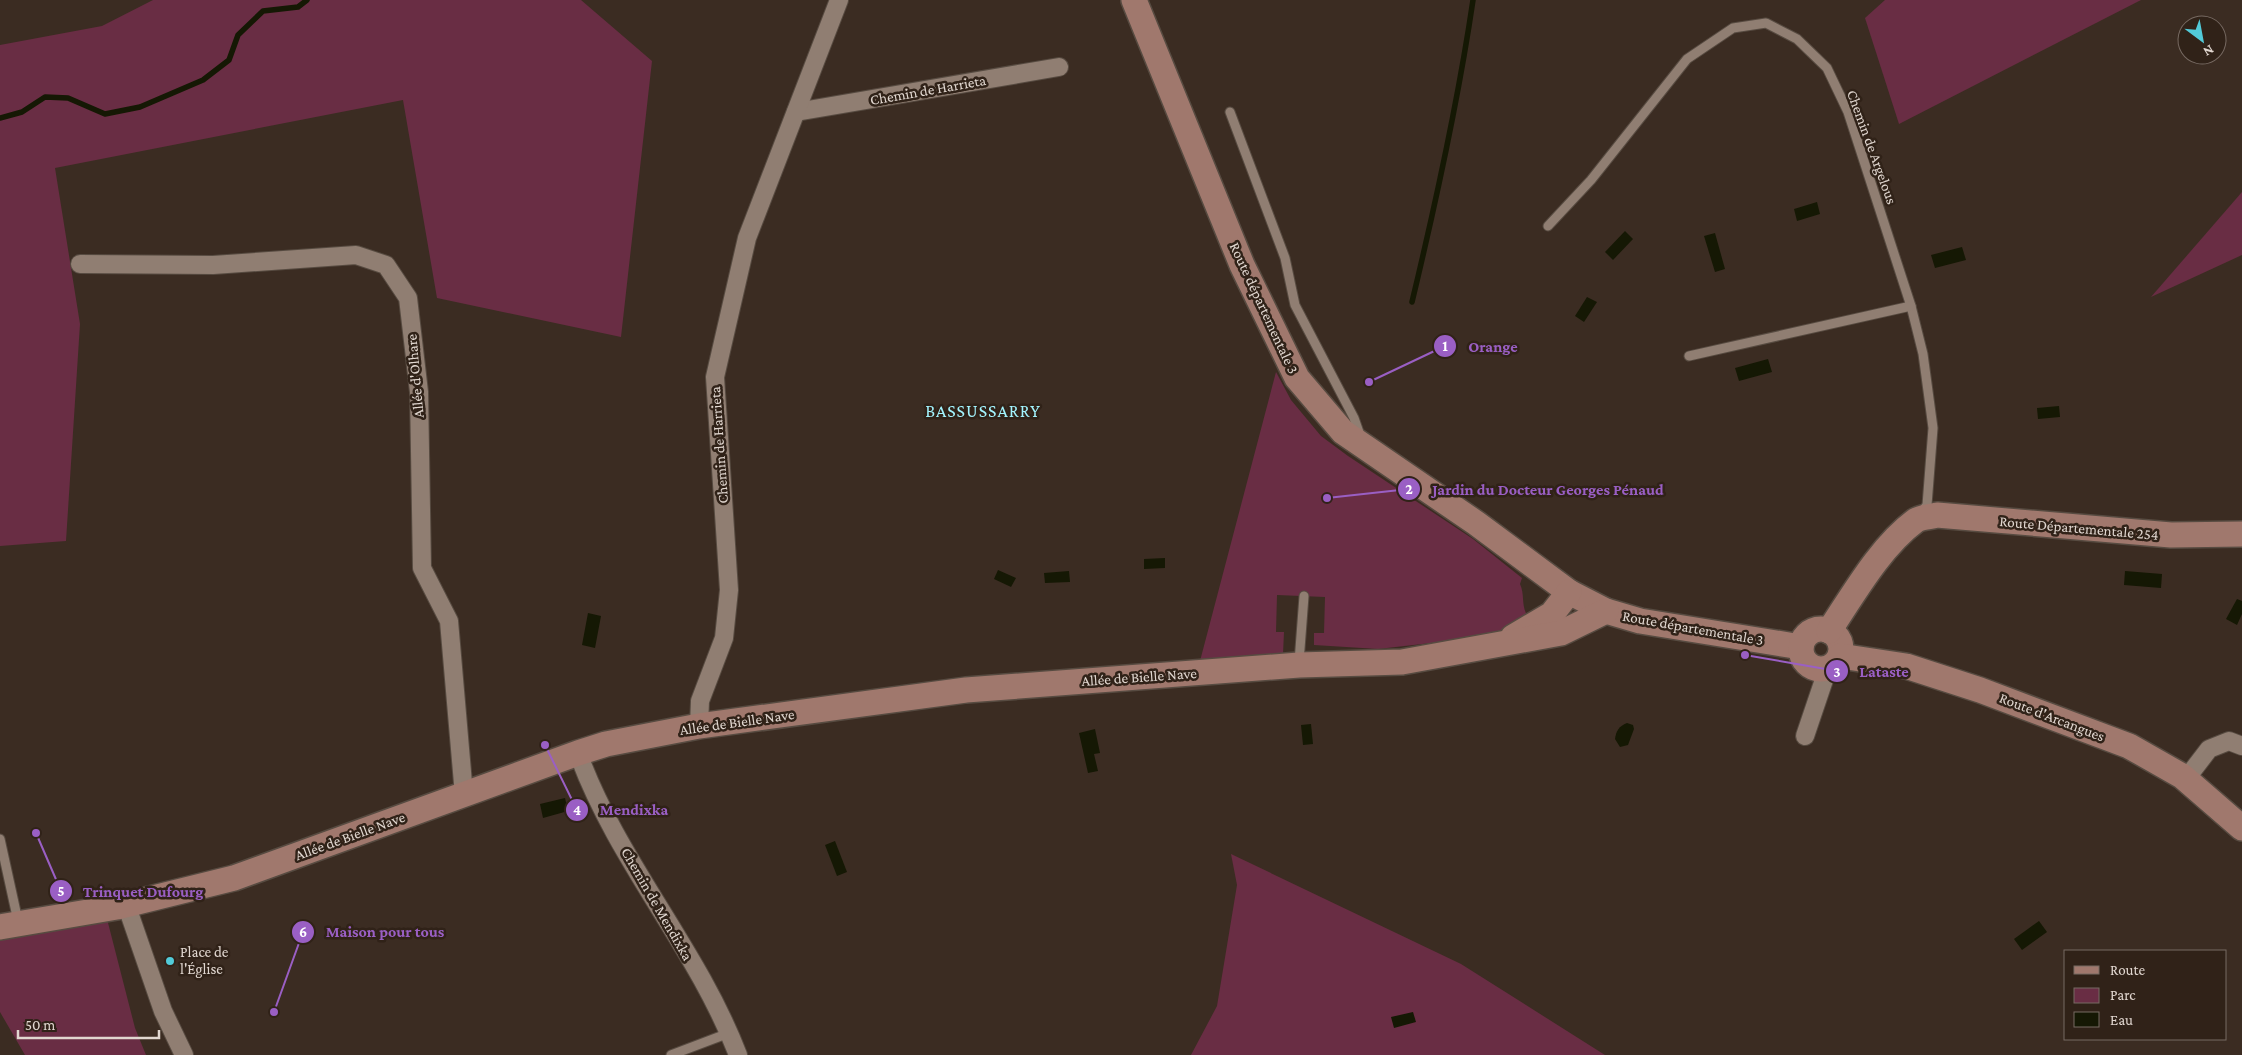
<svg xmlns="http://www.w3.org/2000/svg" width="2242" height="1055" font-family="'Crimson Pro',serif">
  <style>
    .green { fill: #692d44 }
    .water { fill: #151804 }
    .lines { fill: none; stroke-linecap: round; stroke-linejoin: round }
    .stream { stroke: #151804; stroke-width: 5.5 }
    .lane-casing { stroke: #574b41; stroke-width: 11 }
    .street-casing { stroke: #574b41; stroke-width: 20 }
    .secondary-casing { stroke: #574b41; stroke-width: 28 }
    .lane { stroke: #907e72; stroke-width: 9 }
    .street { stroke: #907e72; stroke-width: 18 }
    .secondary { stroke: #a0786d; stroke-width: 25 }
    .poi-dot { fill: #52cbd9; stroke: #302218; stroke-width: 2 }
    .labels { text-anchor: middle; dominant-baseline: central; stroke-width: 5; stroke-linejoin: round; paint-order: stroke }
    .street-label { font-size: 15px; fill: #e1d7d0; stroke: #302218 }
    .poi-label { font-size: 15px; fill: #e1d7d0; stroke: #302218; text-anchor: start }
    .quarter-label { font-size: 18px; letter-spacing: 1px; fill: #a3f4fe; stroke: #302218 }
    .leader { fill: none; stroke: #9a5fc4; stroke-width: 2 }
    .callout-dot { fill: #9a5fc4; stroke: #302218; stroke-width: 2 }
    .mark-label { font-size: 15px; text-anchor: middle; font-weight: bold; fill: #fff }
    .callout-label { font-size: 16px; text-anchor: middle; font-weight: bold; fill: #9a5fc4; stroke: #302218; stroke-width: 5; stroke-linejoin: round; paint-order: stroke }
  </style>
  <rect width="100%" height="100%" fill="#3b2c22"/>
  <g class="green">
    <path d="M153,0H581L652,61L621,337L437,298L403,100L55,168L80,324L66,541L0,546V45L102,26Z"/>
    <path d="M1885,0H2141L1899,124L1865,18Z"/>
    <path d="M2242,192V255L2151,297Z"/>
    <path d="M1276,372L1291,400L1321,436L1348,456L1473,539L1522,578L1520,584C1525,595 1521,605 1527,615L1520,624L1493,636L1378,649L1314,645V633H1324L1325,597L1277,595L1276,632H1284L1283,654L1200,661Z"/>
    <path d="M1231,854L1461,964L1605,1055H1191L1217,1006L1237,885Z"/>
    <path d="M106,915L135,1028L146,1055H25L0,1012V940Z"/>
  </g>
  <g class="water">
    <path d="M1817,202L1820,214L1797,221L1794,209Z"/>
    <path d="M1625,231L1633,239L1613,260L1605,252Z"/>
    <path d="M1715,233L1725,269L1715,272L1704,236Z"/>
    <path d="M1962,247L1966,260L1935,268L1931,255Z"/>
    <path d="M1587,297L1597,302L1584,322L1575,316Z"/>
    <path d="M1768,359L1772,372L1739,381L1735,368Z"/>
    <path d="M2059,406L2060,417L2038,419L2037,408Z"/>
    <path d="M1165,558V568L1144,569V559Z"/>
    <path d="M998,570L1016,578L1011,587L994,579Z"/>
    <path d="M1069,571L1070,582L1045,583L1044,573Z"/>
    <path d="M2125,571L2162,574L2161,588L2124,585Z"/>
    <path d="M2237,599L2242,601V614L2237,625L2226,619Z"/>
    <path d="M588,613L601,616L595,648L582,645Z"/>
    <path d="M1627,723L1633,725L1634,729L1628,745L1620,747L1615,739C1616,731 1619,726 1627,723Z"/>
    <path d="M1311,724L1313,744L1303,745L1301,725Z"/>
    <path d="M1095,729L1100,753L1094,754L1098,771L1088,773L1079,733Z"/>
    <path d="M565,798L568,811L543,818L540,804Z"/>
    <path d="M835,841L847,872L837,876L825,845Z"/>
    <path d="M2039,921L2047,932L2022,950L2014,939Z"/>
    <path d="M1413,1012L1416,1022L1394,1028L1391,1017Z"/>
  </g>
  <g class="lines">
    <g class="stream">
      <path d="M0,118L22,112L45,97L68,98L105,114L140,107L203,80L229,60L238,35L263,11L298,7L307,0"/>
      <path d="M1412,302C1436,202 1458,102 1473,0"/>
    </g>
    <defs>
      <g id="lane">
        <path d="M1230,112L1285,258L1295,305L1354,418L1360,435"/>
        <path d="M1548,226L1591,180L1687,59L1733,28L1766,23L1797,39L1827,68L1848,112L1911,306L1923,354L1933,428L1927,505L1921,513"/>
        <path d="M1689,356L1911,306"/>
        <path d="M1299,662L1304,596"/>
        <path d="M0,839L18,921"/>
        <path d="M671,1055L729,1033"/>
      </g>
      <g id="street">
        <path d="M796,112L1059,67"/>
        <path d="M80,264L213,265L356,255L386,265L408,298L419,392L422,568L449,621L464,795"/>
        <path d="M699,726L700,701L724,638L729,590L715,377L747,238L839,0"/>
        <path d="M1805,736L1828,668"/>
        <path d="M578,753C617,861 697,948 738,1055"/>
        <path d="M2186,779L2209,749L2229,741L2242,746"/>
        <path d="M126,904L163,1011L184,1055"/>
      </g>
      <g id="secondary">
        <path d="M1134,0L1242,265L1297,378L1343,432L1476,523L1569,592L1606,611L1640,621L1801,647"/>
        <circle cx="1821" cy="649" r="20"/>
        <path d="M1829,631C1853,595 1880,547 1915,521C1920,517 1930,517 1937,515L2171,535L2242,534"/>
        <path d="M1513,637L1552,614L1569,592"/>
        <path d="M1840,656L1906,666L1980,690L2129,746L2182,776L2242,828"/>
        <path d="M0,927L117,907L234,878L578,753L606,744L699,726L966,690L1299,665L1402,662L1561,633L1606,611"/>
      </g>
    </defs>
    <use href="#lane" class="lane-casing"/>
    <use href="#street" class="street-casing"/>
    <use href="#secondary" class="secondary-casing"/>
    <use href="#lane" class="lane"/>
    <use href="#street" class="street"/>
    <use href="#secondary" class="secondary"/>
  </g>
  <circle class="poi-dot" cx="170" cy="961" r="5"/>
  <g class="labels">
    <g class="street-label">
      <text transform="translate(928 90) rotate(-10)">Chemin de Harrieta</text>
      <text transform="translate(1872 147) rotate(70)">Chemin de Argelous</text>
      <text transform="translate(1264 308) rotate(65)">Route départementale 3</text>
      <text transform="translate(415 376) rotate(-95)">Allée d'Olhare</text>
      <text transform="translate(719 445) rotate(-94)">Chemin de Harrieta</text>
      <text transform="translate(2079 528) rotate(5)">Route Départementale 254</text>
      <text transform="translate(1693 628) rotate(10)">Route départementale 3</text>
      <text transform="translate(1139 677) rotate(-4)">Allée de Bielle Nave</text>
      <text transform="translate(2052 717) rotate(21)">Route d'Arcangues</text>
      <text transform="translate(737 722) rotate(-8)">Allée de Bielle Nave</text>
      <text transform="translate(350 836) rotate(-20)">Allée de Bielle Nave</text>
      <text transform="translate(657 904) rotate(60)">Chemin de Mendixka</text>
    </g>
    <g class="poi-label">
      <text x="180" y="952">Place de<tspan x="180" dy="17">l'Église</tspan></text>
    </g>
    <g class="quarter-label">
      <text x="983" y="411">BASSUSSARRY</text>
    </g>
  </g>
  <path class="leader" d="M1369 382L1445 346M1327 498L1409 489M1745 655L1837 671M545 745L577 810M36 833L61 891M274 1012L303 932"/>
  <g class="callout-dot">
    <circle cx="1369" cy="382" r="5"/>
    <circle cx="1327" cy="498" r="5"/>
    <circle cx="1745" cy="655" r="5"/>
    <circle cx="545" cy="745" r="5"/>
    <circle cx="36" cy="833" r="5"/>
    <circle cx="274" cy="1012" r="5"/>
    <circle cx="1445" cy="346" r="12"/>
    <circle cx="1409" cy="489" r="12"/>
    <circle cx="1837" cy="671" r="12"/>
    <circle cx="577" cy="810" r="12"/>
    <circle cx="61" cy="891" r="12"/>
    <circle cx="303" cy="932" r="12"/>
  </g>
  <g class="mark-label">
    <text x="1445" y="351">1</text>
    <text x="1409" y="494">2</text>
    <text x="1837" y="677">3</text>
    <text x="577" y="815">4</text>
    <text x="61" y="896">5</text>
    <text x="303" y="937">6</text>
  </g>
  <g class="callout-label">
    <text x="1493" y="352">Orange</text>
    <text x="1548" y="495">Jardin du Docteur Georges Pénaud</text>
    <text x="1884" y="677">Lataste</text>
    <text x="634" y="815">Mendixka</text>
    <text x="143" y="897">Trinquet Dufourg</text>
    <text x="385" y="937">Maison pour tous</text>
  </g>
  <rect x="2064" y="950" width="162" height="90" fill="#302218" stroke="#776a62"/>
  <rect x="2074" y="966" width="25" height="8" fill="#a0786d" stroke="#776a62"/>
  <text x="2110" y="975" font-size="15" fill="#e1d7d0">Route</text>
  <rect x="2074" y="988" width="25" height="15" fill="#692d44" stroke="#776a62"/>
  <text x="2110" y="1000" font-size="15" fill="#e1d7d0">Parc</text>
  <rect x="2074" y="1012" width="25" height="15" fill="#151804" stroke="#776a62"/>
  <text x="2110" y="1025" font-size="15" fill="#e1d7d0">Eau</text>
  <g transform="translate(2202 40) rotate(148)"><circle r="24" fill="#302218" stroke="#776a62"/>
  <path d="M0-4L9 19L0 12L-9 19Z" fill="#52cbd9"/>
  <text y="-8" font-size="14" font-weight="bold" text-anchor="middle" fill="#e1d7d0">N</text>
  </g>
  <path d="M18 1030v8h141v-8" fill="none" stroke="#e1d7d0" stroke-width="2.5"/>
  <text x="25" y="1030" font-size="15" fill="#e1d7d0" stroke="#302218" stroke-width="4" paint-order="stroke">50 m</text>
</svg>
